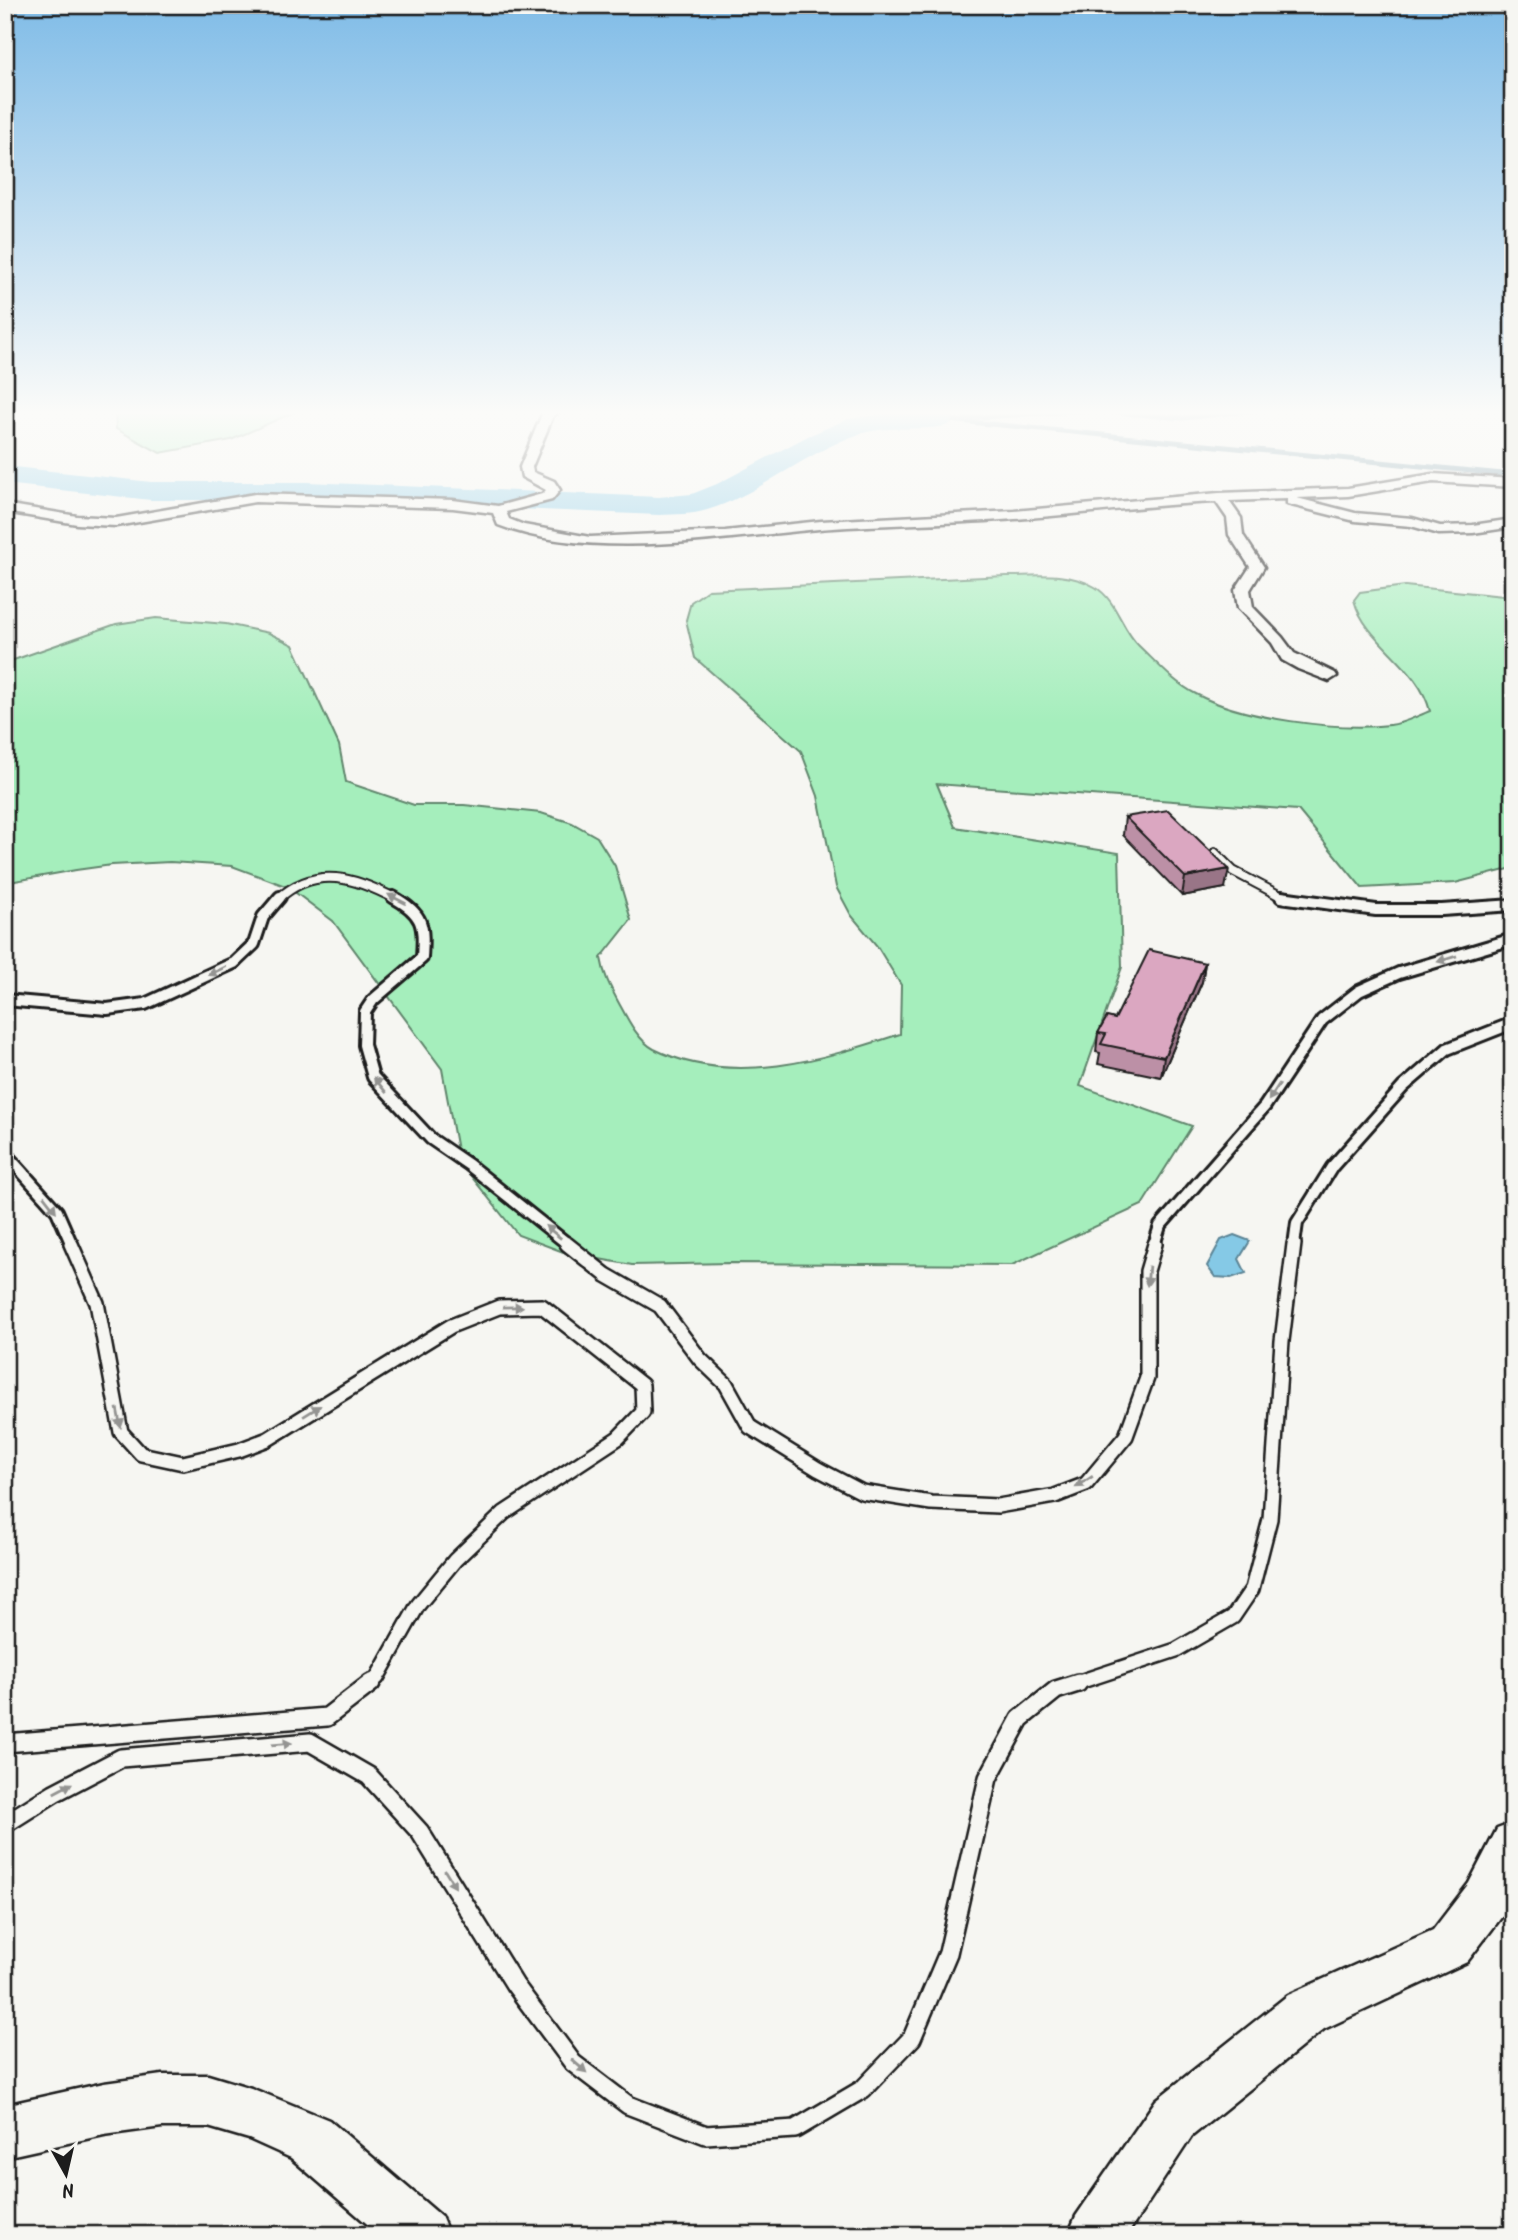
<svg xmlns="http://www.w3.org/2000/svg" width="1518" height="2240" font-family="Kalam,sans-serif">
  <style>
    .green { fill: #a5eebc; stroke: #60856c; stroke-width: 2 }
    .water { fill: #85c9e6; stroke: #5b8495; stroke-width: 2 }
    .lines { fill: none; stroke-linecap: round; stroke-linejoin: round }
    .stream { stroke: #5b8495; stroke-width: 5 }
    .river { fill: #85c9e6; fill-rule: evenodd }
    .lane-far3-casing { stroke: #1c1c1c; stroke-width: 12 }
    .lane-far2-casing { stroke: #1c1c1c; stroke-width: 16 }
    .lane-far1-casing { stroke: #1c1c1c; stroke-width: 18 }
    .lane-casing { stroke: #1c1c1c; stroke-width: 22 }
    .street-casing { stroke: #1c1c1c; stroke-width: 5 }
    .secondary-casing { stroke: #1c1c1c; stroke-width: 5 }
    .lane-far3 { stroke: #f6f6f2; stroke-width: 8 }
    .lane-far2 { stroke: #f6f6f2; stroke-width: 10 }
    .lane-far1 { stroke: #f6f6f2; stroke-width: 13 }
    .lane { stroke: #f6f6f2; stroke-width: 17 }
    .street { fill: #f6f6f2; fill-rule: evenodd }
    .secondary { fill: #f6f6f2; fill-rule: evenodd }
    .wall { fill: #bc90a6; stroke: #1c1c1c; stroke-width: 2 }
    .shaded-wall { fill: #997587; stroke: #1c1c1c; stroke-width: 2 }
    .building { fill: #dba7c1; stroke: #1c1c1c; stroke-width: 2 }
    .oneway { fill: #949492 }
  </style>
  <rect width="100%" height="100%" fill="#f6f6f2"/>
  <filter id="ink" filterUnits="userSpaceOnUse"><feTurbulence type="fractalNoise" baseFrequency=".0143" numOctaves="2"/><feDisplacementMap in="SourceGraphic" scale="14" xChannelSelector="R" yChannelSelector="G"/><feConvolveMatrix kernelMatrix="1 2 1 2 8 2 1 2 1" color-interpolation-filters="sRGB"/></filter>
  <g filter="url(#ink)">
    <g class="green">
      <path d="M115,410H299L231,440L160,453L116,429Z"/>
      <path d="M1006,576C1035,576 1069,571 1095,587C1117,600 1121,629 1139,646C1157,663 1174,683 1196,694C1242,719 1338,731 1390,725C1403,724 1417,716 1430,711C1418,664 1366,644 1354,600L1360,592L1405,586L1513,597V868L1455,883L1362,888L1298,810L937,784L955,827L1119,853L1122,967L1080,1086L1192,1126L1142,1205L1012,1265L730,1263L632,1265L566,1253L518,1235L459,1161L442,1069L333,921L288,887L232,866L170,862L112,865L76,870L15,881L5,886V663L116,624L156,618L226,624L269,633L293,645L339,745L346,782L414,805H464L541,813L572,823L597,837L615,866L631,920L601,958C604,977 612,990 621,1007C629,1022 639,1041 654,1049C732,1088 824,1059 900,1034L901,985L877,946L851,915L836,887L818,796L801,751L695,658L686,620L691,602L708,590Z"/>
    </g>
    <path class="water" d="M1234,1235L1250,1241L1239,1259L1246,1273L1231,1278L1215,1277L1207,1266L1221,1240Z"/>
    <g class="lines">
      <g class="stream">
        <path d="M965,418L1091,410L1183,418L1256,410"/>
        <path d="M939,419L1513,475"/>
      </g>
      <path class="river" d="M907,411L949,413L953,419L949,425C921,432 891,425 863,433C807,450 763,493 707,510C692,515 675,514 659,515L307,500H151L5,484V466L151,482H307L659,497L692,494L717,484L808,436L848,419Z"/>
      <defs>
        <g id="lane-far3">
          <path d="M1215,853L1233,871L1286,899"/>
          <path d="M278,899C316,864 356,878 396,899"/>
        </g>
        <g id="lane-far2">
          <path d="M393,897C424,914 424,925 422,958L373,1000L365,1012L364,1045L373,1077L431,1139L469,1165L569,1245"/>
          <path d="M1281,897L1376,910H1442L1513,905"/>
          <path d="M5,1000L107,1009L145,1004L234,963L254,944L263,917L280,897"/>
          <path d="M5,1153L57,1211L72,1245"/>
          <path d="M1154,1245L1160,1226L1265,1106L1322,1020L1359,991L1399,973L1513,939"/>
          <path d="M1294,1245L1297,1223L1332,1167L1403,1087L1447,1049L1513,1023"/>
        </g>
        <g id="lane-far1">
          <path d="M71,1244L97,1303L121,1432L141,1454L183,1463L239,1450L268,1439L451,1326L499,1307L542,1306L642,1385L643,1412L618,1438L504,1513L455,1560L418,1605L377,1678L369,1684"/>
          <path d="M567,1244L606,1275L660,1306L700,1359L726,1384L750,1427L818,1469L862,1492L931,1503L998,1506L1055,1496L1086,1484L1126,1436L1147,1378V1271L1155,1244"/>
          <path d="M1073,1684L1176,1650L1233,1617L1252,1589L1270,1519L1282,1341L1294,1244"/>
        </g>
        <g id="lane">
          <path d="M5,1743L327,1717L371,1683"/>
          <path d="M5,1824L54,1793L121,1758L310,1742L369,1776L420,1832L515,1985L573,2063L628,2105L706,2135L795,2129L863,2089L912,2038L948,1953L988,1778L1020,1719L1056,1690L1078,1683"/>
        </g>
        <path id="street" d="M547,410H562L553,416L532,467L533,472L554,481L560,490L552,500L506,512L509,519L524,525L590,537L725,531L821,521L1014,511L1219,493L1348,488L1433,474L1513,479V487L1433,482L1348,496L1297,498L1355,513L1412,518L1440,526L1473,525L1513,519V527L1473,533L1439,534L1411,526L1355,521L1287,504V499L1229,501L1241,518L1243,535L1264,567L1250,590L1253,607L1282,637L1294,653L1335,673L1337,676L1329,681L1298,669L1282,660L1272,643L1238,608L1235,590L1250,567L1229,535L1227,518L1216,502C1149,505 1082,514 1015,519C950,524 884,524 819,529C721,538 591,561 498,525L493,513L453,508L255,502L116,526L77,524L5,512V504L77,516L116,518L255,494L453,500L498,506L542,494L546,490L522,477L520,467L542,414Z"/>
        <g id="secondary">
          <path d="M1513,1823V1894L1503,1915L1467,1962L1324,2029L1192,2136L1127,2235H1068L1076,2216L1156,2100L1288,1995L1433,1930L1469,1883L1497,1829Z"/>
          <path d="M162,2075H208L251,2088L329,2120L441,2216L449,2235H380L291,2158L249,2139L208,2127H162L104,2135L5,2157V2105L104,2083Z"/>
        </g>
      </defs>
      <use href="#lane-far3" class="lane-far3-casing"/>
      <use href="#lane-far2" class="lane-far2-casing"/>
      <use href="#lane-far1" class="lane-far1-casing"/>
      <use href="#lane" class="lane-casing"/>
      <use href="#street" class="street-casing"/>
      <use href="#secondary" class="secondary-casing"/>
      <use href="#lane-far3" class="lane-far3"/>
      <use href="#lane-far2" class="lane-far2"/>
      <use href="#lane-far1" class="lane-far1"/>
      <use href="#lane" class="lane"/>
      <use href="#street" class="street"/>
      <use href="#secondary" class="secondary"/>
    </g>
    <g class="wall">
      <path d="M1125,817L1225,888L1182,896L1123,835Z"/>
      <path d="M1205,963L1202,982L1161,1077L1098,1064L1100,1053L1096,1052L1098,1033L1115,1019Z"/>
    </g>
    <g class="shaded-wall">
      <path d="M1229,869L1225,888L1182,896L1185,877Z"/>
      <path d="M1205,963L1202,982L1161,1077L1164,1057Z"/>
    </g>
    <g class="building">
      <path d="M1168,810L1229,869L1185,877L1125,817Z"/>
      <path d="M1149,950L1205,963L1164,1057L1101,1044L1106,1034L1098,1033L1107,1017L1115,1019Z"/>
    </g>
    <defs><path id="oneway-solid" d="M-6-.8H1V-3.2L6.5 0L1 3.2V.8H-6Z" transform="scale(1.75)"/></defs>
    <g class="oneway">
      <use href="#oneway-solid" transform="translate(397 899) rotate(-153)"/>
      <use href="#oneway-solid" transform="translate(1447 959) rotate(163)"/>
      <use href="#oneway-solid" transform="translate(217 971) rotate(155)"/>
      <use href="#oneway-solid" transform="translate(380 1085) rotate(-129)"/>
      <use href="#oneway-solid" transform="translate(1274 1092) rotate(123)"/>
      <use href="#oneway-solid" transform="translate(50 1204) rotate(52)"/>
      <use href="#oneway-solid" transform="translate(553 1232) rotate(-141)"/>
      <use href="#oneway-solid" transform="translate(1148 1276) rotate(95)"/>
      <use href="#oneway-solid" transform="translate(513 1307) rotate(-1)"/>
      <use href="#oneway-solid" transform="translate(312 1411) rotate(-32)"/>
      <use href="#oneway-solid" transform="translate(119 1418) rotate(79)"/>
      <use href="#oneway-solid" transform="translate(1084 1482) rotate(147)"/>
      <use href="#oneway-solid" transform="translate(282 1744) rotate(-5)"/>
      <use href="#oneway-solid" transform="translate(63 1788) rotate(-28)"/>
      <use href="#oneway-solid" transform="translate(450 1879) rotate(58)"/>
      <use href="#oneway-solid" transform="translate(579 2066) rotate(41)"/>
    </g>
  </g>
  <linearGradient id="sky" x2="0" y2="1"><stop stop-color="#80bce7"/><stop offset="0.57" stop-color="#fbfbf9"/><stop offset="1" stop-color="#fbfbf9" stop-opacity="0"/></linearGradient>
  <rect width="1518" height="724" fill="url(#sky)"/>
  <rect width="1518" height="2240" fill="none" stroke="#f6f6f2" stroke-width="28"/>
  <rect x="14" y="14" width="1490" height="2212" fill="none" stroke="#1c1c1c" stroke-width="2.5" filter="url(#ink)"/>
  <g transform="translate(66 2174) rotate(172)" stroke="#f6f6f2" stroke-width="5" paint-order="stroke">
  <path d="M0-5L12 26L0 18L-12 26Z" fill="#1c1c1c"/>
  <text y="-10" font-size="19" font-weight="bold" text-anchor="middle" fill="#1c1c1c">N</text>
  </g>
</svg>
